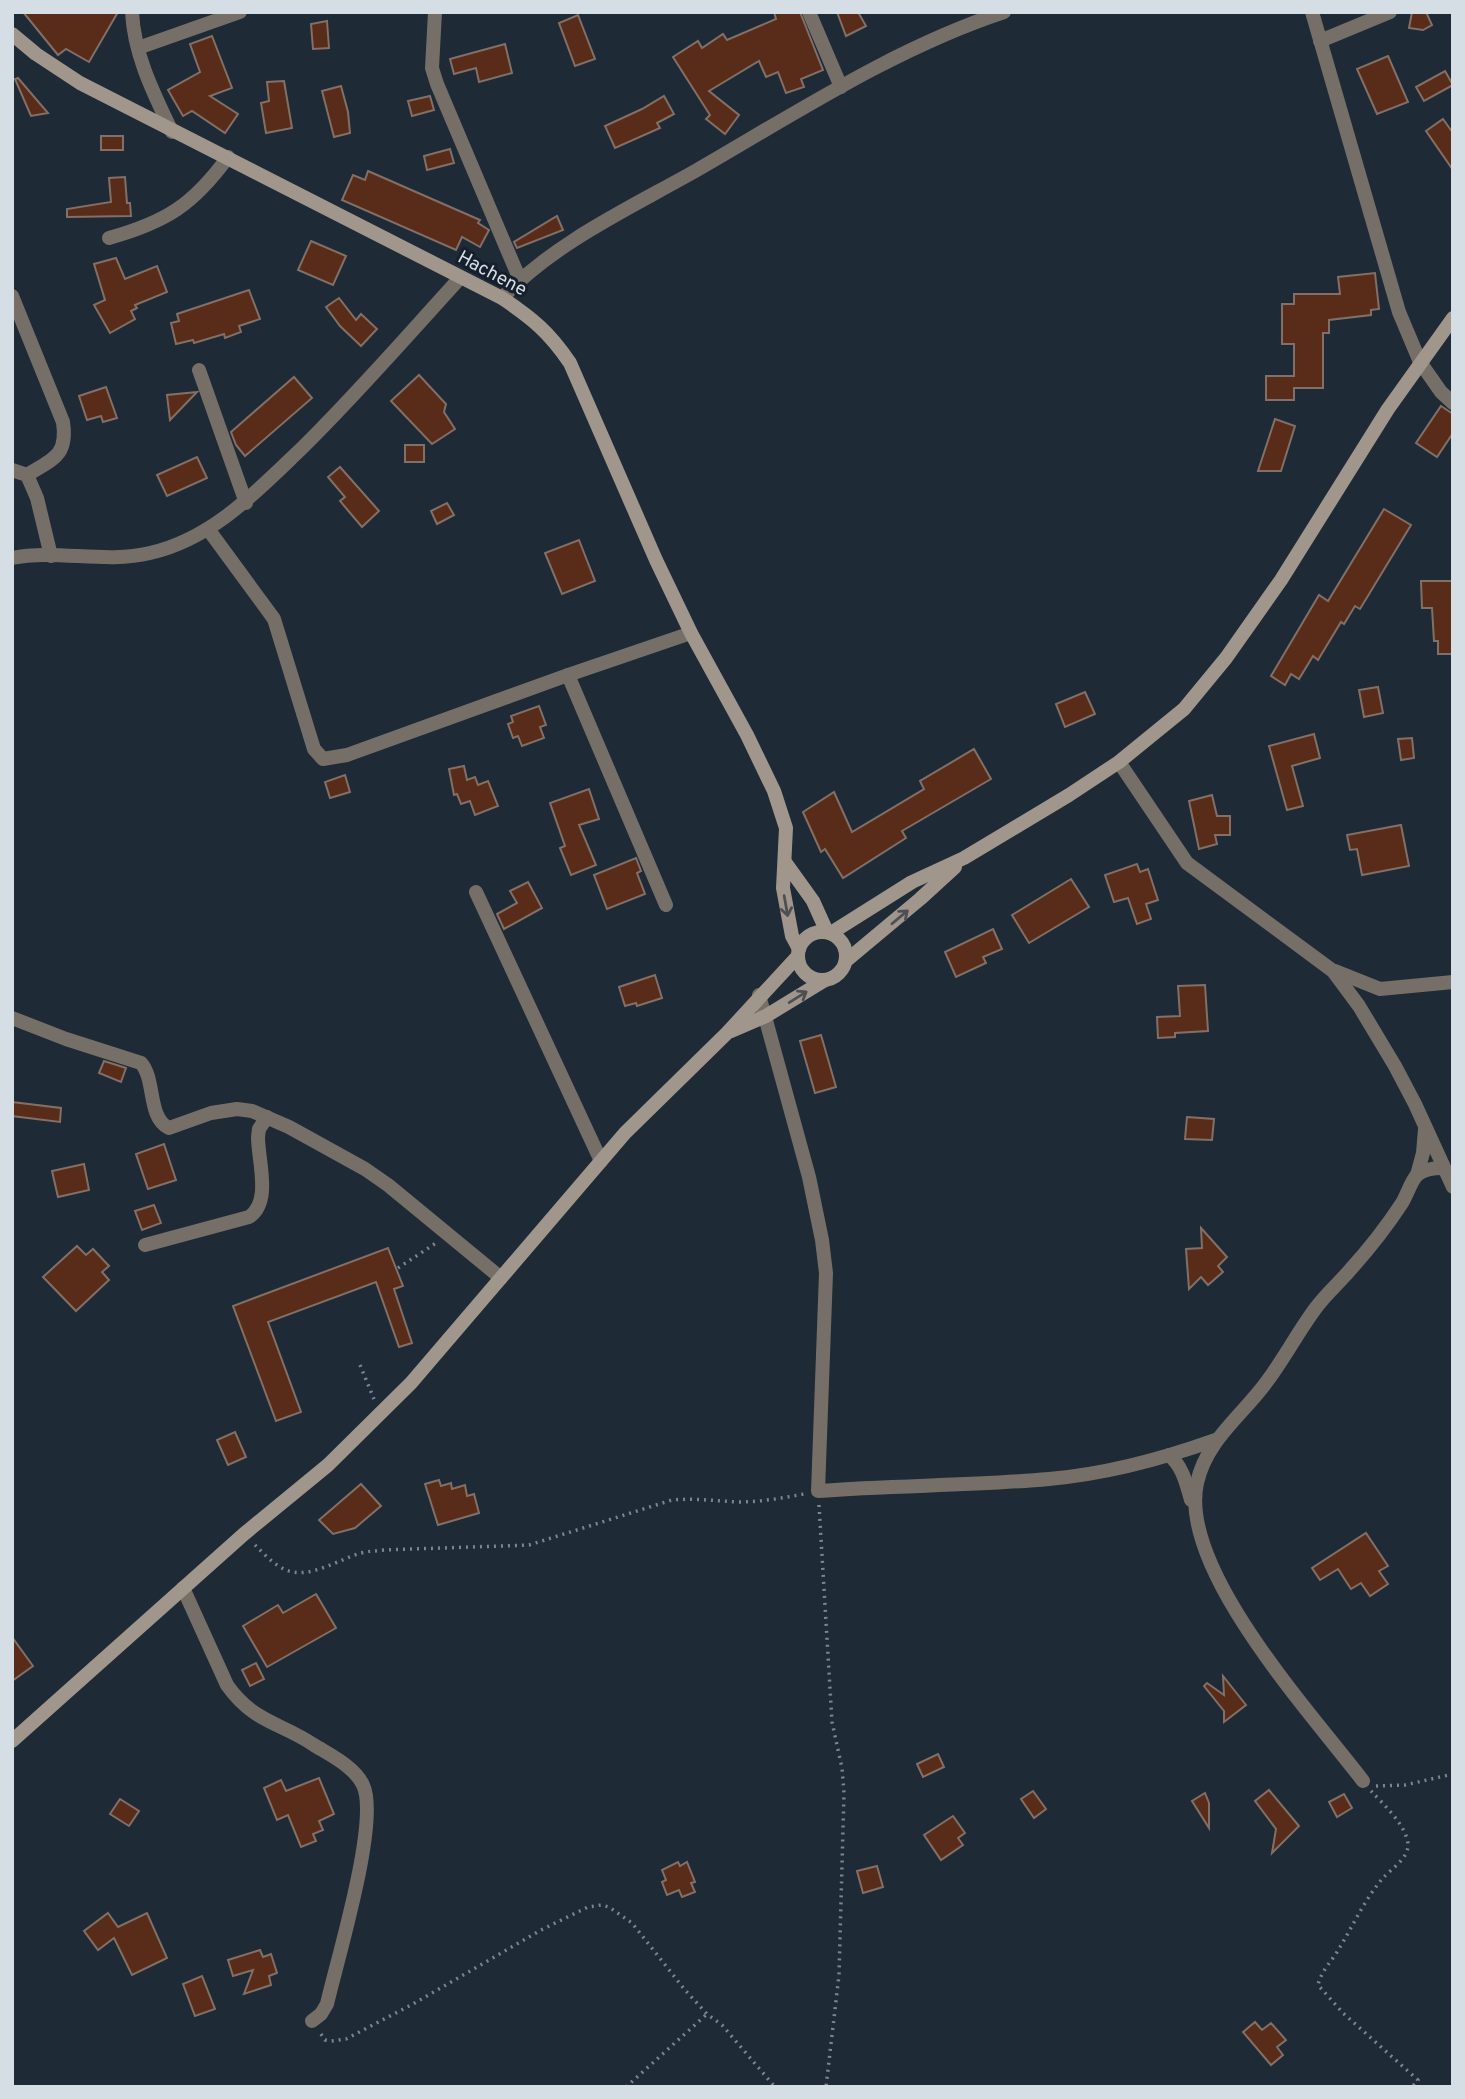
<svg xmlns="http://www.w3.org/2000/svg" width="1465" height="2099" font-family="Overpass,sans-serif">
  <style>
    .building { fill: #582c18; stroke: #826f66; stroke-width: 2 }
    .lines { fill: none; stroke-linecap: round; stroke-linejoin: round }
    .path { stroke: #7c8690; stroke-width: 3.5; stroke-dasharray: 2 5; stroke-linecap: butt }
    .street { stroke: #756f68; stroke-width: 14 }
    .secondary { stroke: #a1968c; stroke-width: 14 }
    .oneway { stroke: #4d4f52 }
    .labels { text-anchor: middle; dominant-baseline: central; stroke-width: 6; stroke-linejoin: round; paint-order: stroke }
    .street-label { font-size: 19px; fill: #d5dde5; stroke: #15202c }
  </style>
  <rect width="100%" height="100%" fill="#1e2a36"/>
  <g class="building">
    <path d="M23,12H118L89,62L66,49L58,55Z"/>
    <path d="M774,12H800L823,70L801,79L804,87L786,93L778,72L766,77L759,61L709,91L739,115L725,134L706,119L710,115L673,57L698,41L702,48L723,34L727,40L776,19Z"/>
    <path d="M837,12H858L866,26L846,36Z"/>
    <path d="M1412,12H1426L1432,25L1423,30L1409,28Z"/>
    <path d="M578,15L595,59L575,66L559,23Z"/>
    <path d="M327,21L329,48L313,49L311,24Z"/>
    <path d="M212,36L232,88L210,96L238,114L225,133L192,111L183,116L168,90L200,72L190,44Z"/>
    <path d="M505,44L512,73L479,82L476,68L454,74L450,59Z"/>
    <path d="M1388,56L1408,102L1377,114L1357,69Z"/>
    <path d="M1445,71L1453,85L1424,101L1416,87Z"/>
    <path d="M18,78L48,113L31,116L15,79Z"/>
    <path d="M284,81L292,128L266,133L261,103L269,101L267,82Z"/>
    <path d="M341,86L348,112L350,133L334,137L322,91Z"/>
    <path d="M430,96L434,110L412,116L408,101Z"/>
    <path d="M664,96L674,114L657,123L660,128L615,148L605,126L642,109Z"/>
    <path d="M1443,119L1453,133V170L1426,131Z"/>
    <rect x="101" y="136" width="22" height="14"/>
    <path d="M450,149L454,163L427,170L424,156Z"/>
    <path d="M368,171L480,220L478,223L489,230L480,247L462,237L456,250L342,200L353,175L365,180Z"/>
    <path d="M125,177L127,203H130L131,216L67,217V209L111,202L109,178Z"/>
    <path d="M557,216L563,230L517,248L514,242Z"/>
    <path d="M311,241L346,256L333,285L298,270Z"/>
    <path d="M116,258L125,279L157,266L167,292L135,305L137,308L131,311L135,319L110,333L94,305L105,300L94,264Z"/>
    <path d="M1375,273L1379,309L1371,310V315L1329,320V333H1323V388H1294V400H1266V376H1294V344H1282V304H1294V294H1340L1338,277Z"/>
    <path d="M249,290L260,319L239,326L241,332L225,338L224,334L194,343L193,340L176,344L171,323L179,321L177,314Z"/>
    <path d="M339,298L356,320L361,314L377,329L361,346L340,326L326,307Z"/>
    <path d="M419,375L446,404L444,412L455,429L432,444L391,401Z"/>
    <path d="M294,377L312,398L245,456L236,445L231,432Z"/>
    <path d="M106,387L117,418L103,422L101,416L87,420L79,396Z"/>
    <path d="M197,392L170,420L167,395Z"/>
    <path d="M1441,406L1453,414V433L1437,457L1416,443Z"/>
    <path d="M1275,419L1295,426L1281,471H1258Z"/>
    <rect x="405" y="445" width="19" height="17"/>
    <path d="M197,457L207,478L167,496L157,475Z"/>
    <path d="M340,467L379,511L362,527L340,501L345,497L328,477Z"/>
    <path d="M447,503L454,515L437,524L431,511Z"/>
    <path d="M1384,509L1411,525L1360,609L1355,606L1344,624L1341,622L1318,660L1313,656L1299,679L1291,674L1285,685L1271,676L1319,595L1328,601Z"/>
    <path d="M579,540L595,581L562,594L545,553Z"/>
    <path d="M1421,581H1453V654H1438V641H1434L1432,608H1422Z"/>
    <path d="M1378,687L1383,713L1364,717L1359,690Z"/>
    <path d="M1085,692L1095,714L1065,727L1056,704Z"/>
    <path d="M539,706L546,725L540,727L544,738L522,746L518,736L513,738L508,724L513,722L511,716Z"/>
    <path d="M1314,734L1320,758L1292,766L1303,806L1287,810L1269,746Z"/>
    <path d="M1412,738L1414,758L1401,760L1398,739Z"/>
    <path d="M974,749L991,779L902,831L906,838L843,878L825,849L821,852L803,812L834,792L852,832L924,789L920,781Z"/>
    <path d="M464,766L467,780L475,777L478,785L488,781L498,806L475,815L470,801L461,804L457,794L454,795L449,769Z"/>
    <path d="M345,775L350,792L330,798L325,782Z"/>
    <path d="M589,789L599,819L579,825L596,865L571,875L560,848L565,846L550,803Z"/>
    <path d="M1212,795L1217,816H1230V835H1215L1217,844L1199,849L1189,801Z"/>
    <path d="M1401,825L1409,866L1362,875L1357,849L1350,850L1347,835Z"/>
    <path d="M636,858L641,871L637,873L645,894L607,909L594,875Z"/>
    <path d="M1137,864L1140,872L1148,869L1158,900L1146,904L1151,919L1137,924L1128,898L1114,902L1105,875Z"/>
    <path d="M1071,879L1089,907L1029,943L1012,915Z"/>
    <path d="M528,882L542,908L504,929L497,914L517,903L510,891Z"/>
    <path d="M993,929L1002,949L983,957L986,963L956,977L945,952Z"/>
    <path d="M655,975L662,998L637,1006L636,1003L625,1006L619,987Z"/>
    <path d="M1205,985L1208,1031L1175,1033V1037L1158,1038L1157,1017L1180,1016L1178,986Z"/>
    <path d="M821,1035L836,1087L815,1093L800,1041Z"/>
    <path d="M104,1061L126,1068L121,1082L99,1073Z"/>
    <path d="M12,1102L61,1108L60,1122L12,1116Z"/>
    <path d="M1187,1117L1214,1119L1212,1140L1185,1139Z"/>
    <path d="M164,1144L176,1180L148,1189L136,1154Z"/>
    <path d="M84,1164L89,1190L58,1197L52,1171Z"/>
    <path d="M154,1205L161,1223L142,1230L135,1211Z"/>
    <path d="M1201,1228L1227,1257L1218,1266L1223,1272L1208,1285L1201,1277L1189,1289L1186,1249L1202,1248Z"/>
    <path d="M77,1246L86,1255L93,1249L109,1266L102,1272L109,1280L76,1311L43,1277Z"/>
    <path d="M388,1248L403,1286L394,1289L412,1343L399,1347L376,1282L268,1322L301,1412L276,1421L233,1306Z"/>
    <path d="M235,1432L246,1457L228,1465L217,1440Z"/>
    <path d="M439,1480L441,1486L451,1483L452,1489L465,1485L467,1496L474,1494L479,1513L438,1525L425,1484Z"/>
    <path d="M361,1484L381,1506L355,1528L333,1534L319,1520Z"/>
    <path d="M1366,1533L1388,1566L1379,1571L1388,1584L1370,1596L1361,1583L1351,1589L1338,1569L1320,1580L1312,1568Z"/>
    <path d="M316,1594L336,1628L267,1667L243,1626L278,1605L283,1613Z"/>
    <path d="M12,1637L33,1666L12,1681Z"/>
    <path d="M256,1663L264,1679L250,1686L242,1670Z"/>
    <path d="M1223,1676L1246,1705L1224,1722V1711L1204,1686L1207,1683L1224,1695Z"/>
    <path d="M938,1754L944,1767L923,1777L917,1764Z"/>
    <path d="M319,1778L334,1814L319,1821L323,1830L313,1834L316,1841L301,1847L288,1815L277,1820L264,1788L281,1780L286,1791Z"/>
    <path d="M1269,1790L1299,1826L1272,1853L1276,1829L1255,1801Z"/>
    <path d="M1033,1791L1046,1809L1034,1818L1021,1799Z"/>
    <path d="M1205,1793L1209,1803V1828L1192,1801Z"/>
    <path d="M1344,1794L1352,1808L1337,1817L1329,1802Z"/>
    <path d="M120,1799L139,1811L129,1826L110,1814Z"/>
    <path d="M953,1816L965,1833L958,1838L963,1845L941,1860L924,1835Z"/>
    <path d="M678,1862L680,1866L687,1862L695,1882L691,1883L695,1892L682,1897L679,1890L667,1895L662,1882L666,1880L662,1870Z"/>
    <path d="M877,1866L883,1887L863,1893L857,1871Z"/>
    <path d="M108,1913L118,1927L147,1913L167,1958L132,1975L114,1938L98,1950L84,1931Z"/>
    <path d="M260,1950L263,1957L271,1954L277,1973L269,1976L271,1985L244,1994L253,1970L233,1976L228,1960Z"/>
    <path d="M202,1976L215,2009L195,2016L183,1984Z"/>
    <path d="M1255,2022L1262,2030L1271,2023L1286,2040L1277,2047L1283,2055L1271,2065L1243,2032Z"/>
  </g>
  <g class="lines">
    <g class="path">
      <path d="M398,1268L436,1243"/>
      <path d="M360,1365L374,1399"/>
      <path d="M819,1505L832,1722L842,1768L844,1793L839,1975L826,2087"/>
      <path d="M255,1545C264,1554 274,1565 286,1570C309,1580 339,1559 361,1553C369,1551 376,1551 384,1550L529,1545L672,1500C695,1498 716,1501 738,1502C761,1502 782,1498 804,1494"/>
      <path d="M1376,1786L1405,1785L1453,1774"/>
      <path d="M1371,1791C1384,1805 1406,1825 1408,1844C1409,1858 1391,1869 1383,1878C1364,1900 1352,1928 1337,1952C1330,1963 1321,1972 1318,1985L1343,2013L1418,2080L1412,2087"/>
      <path d="M321,2034L325,2040L331,2041L346,2039L413,2004L541,1930L588,1907L601,1905L609,1907L632,1923L685,1990L707,2014L722,2025L775,2087"/>
      <path d="M626,2087L707,2014"/>
    </g>
    <g class="street">
      <path d="M132,12C134,55 154,94 172,132"/>
      <path d="M435,12L432,68L437,84L520,280"/>
      <path d="M809,12L841,87"/>
      <path d="M1312,12L1399,312L1420,362L1441,392L1453,403"/>
      <path d="M1320,41L1390,12"/>
      <path d="M138,48L240,12"/>
      <path d="M109,238C166,222 193,205 228,157"/>
      <path d="M12,296L63,422C68,456 53,459 27,475"/>
      <path d="M502,298C555,242 630,208 697,170C796,113 895,48 1004,12"/>
      <path d="M199,370L246,503"/>
      <path d="M12,470L27,475L37,498L51,556"/>
      <path d="M208,529L274,619L314,749L323,759L347,755L568,675L691,633"/>
      <path d="M12,558C57,549 105,564 150,553C212,539 256,492 301,449C356,395 407,336 460,278"/>
      <path d="M568,675L666,905"/>
      <path d="M1119,762L1187,863L1333,971L1359,1006L1395,1066L1415,1104L1453,1187"/>
      <path d="M476,892L601,1161"/>
      <path d="M1335,971L1380,989L1453,982"/>
      <path d="M759,995L809,1177L822,1240L826,1273L818,1491C895,1485 972,1486 1049,1479C1105,1474 1162,1459 1215,1440"/>
      <path d="M12,1018L66,1039L141,1063C156,1080 147,1117 169,1128L211,1113L237,1109L252,1111L289,1127L365,1169L388,1185L501,1278"/>
      <path d="M1417,1175L1423,1153L1425,1129"/>
      <path d="M145,1245L249,1217C272,1202 258,1161 258,1137L259,1129L267,1117"/>
      <path d="M1169,1455C1183,1467 1186,1483 1191,1500"/>
      <path d="M183,1588L227,1685C254,1723 280,1722 314,1745C330,1755 355,1767 363,1785C380,1820 337,1960 327,2004L321,2014L312,2021"/>
      <path d="M1363,1781C1313,1715 1178,1569 1197,1483C1206,1440 1244,1414 1268,1380C1285,1357 1298,1332 1315,1309C1325,1295 1339,1283 1350,1270C1369,1249 1387,1226 1402,1203C1407,1195 1411,1181 1417,1175C1424,1169 1435,1168 1443,1168"/>
    </g>
    <g class="secondary">
      <path d="M12,34L36,54L80,83L502,298C533,319 549,332 570,363L656,560L691,633L747,735L774,791L786,828L783,888L792,936L799,949"/>
      <path d="M785,862L813,901L827,932"/>
      <circle cx="822" cy="956" r="24"/>
      <path d="M831,933L912,882L964,858L1069,795L1119,762L1184,709L1226,658L1281,580L1388,409L1453,318"/>
      <path d="M847,960L920,899L955,867"/>
      <path d="M731,1031L766,1016L825,980"/>
      <path d="M12,1741L244,1534L328,1465L411,1383L625,1133L727,1033L798,956"/>
    </g>
  </g>
  <defs><path id="oneway-shaft" d="M-6 0H5M1.5-3L5.5 0L1.5 3" fill="none" stroke-width="1.6" stroke-linecap="round" stroke-linejoin="round" transform="scale(1.75)"/></defs>
  <g class="oneway">
    <use href="#oneway-shaft" transform="translate(786 906) rotate(80)"/>
    <use href="#oneway-shaft" transform="translate(900 917) rotate(-40)"/>
    <use href="#oneway-shaft" transform="translate(798 997) rotate(-32)"/>
  </g>
  <g class="labels">
    <g class="street-label">
      <text transform="translate(492 274) rotate(28)">Hachene</text>
    </g>
  </g>
  <rect width="1465" height="2099" fill="none" stroke="#d5dde5" stroke-width="28"/>
</svg>
